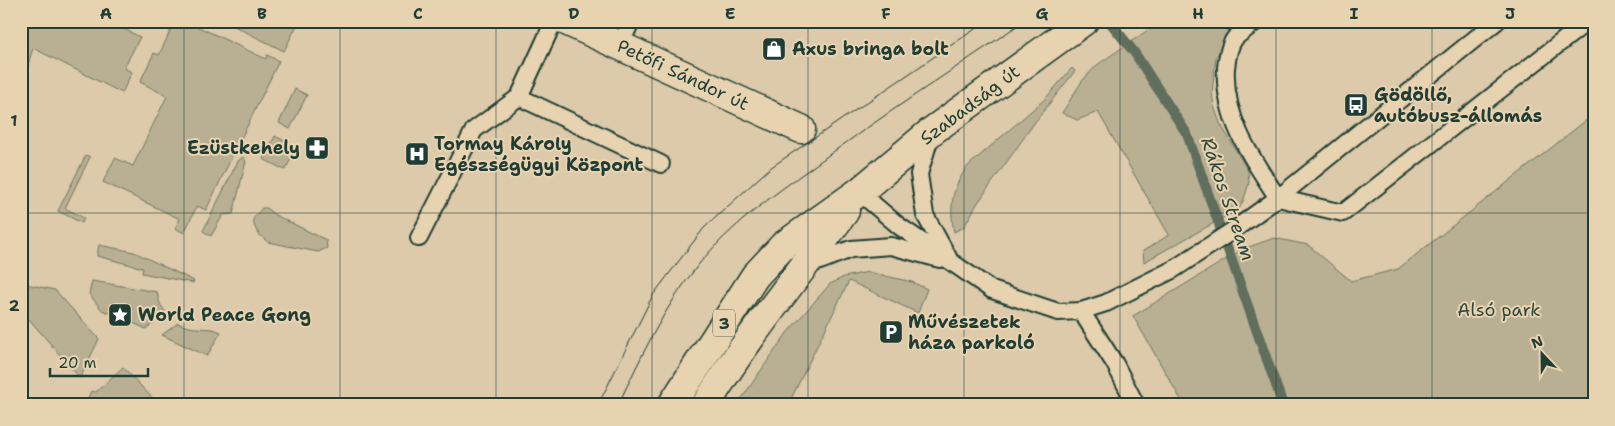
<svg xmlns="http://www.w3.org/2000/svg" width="1615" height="426" font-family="'Shantell Sans',sans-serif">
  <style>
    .green { fill: #b9af93; stroke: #6c7664 }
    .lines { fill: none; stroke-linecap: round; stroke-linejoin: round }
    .stream { stroke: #606e5d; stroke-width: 10 }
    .lane-casing { stroke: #1f3d34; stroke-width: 20 }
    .street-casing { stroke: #1f3d34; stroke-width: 31 }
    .primary-casing { stroke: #1f3d34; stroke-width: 31 }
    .lane { stroke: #e8d3b1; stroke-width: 16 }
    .street { stroke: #e8d3b1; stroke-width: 28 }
    .primary { stroke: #e8d3b1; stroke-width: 28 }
    .tram { stroke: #1f3d34; stroke-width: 1 }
    .grid { fill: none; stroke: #1f3d34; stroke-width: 1; stroke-opacity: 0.55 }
    .labels { text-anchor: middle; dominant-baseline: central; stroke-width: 4; stroke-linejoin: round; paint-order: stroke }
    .shield { fill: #e8d3b1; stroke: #5b6a5a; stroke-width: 1 }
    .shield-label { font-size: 16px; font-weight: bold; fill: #1f3d34 }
    .poi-label { font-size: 18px; font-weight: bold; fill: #1f3d34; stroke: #e8d3b1; text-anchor: start }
    .street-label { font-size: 18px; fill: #1f3d34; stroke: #e8d3b1 }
    .park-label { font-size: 18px; fill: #2e483e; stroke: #e8d3b1 }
    .water-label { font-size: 19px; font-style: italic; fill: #2f493e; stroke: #e8d3b1 }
    .neatline { fill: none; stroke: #1f3d34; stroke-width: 2 }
    .grid-label { font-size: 16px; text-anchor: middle; font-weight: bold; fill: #1f3d34 }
  </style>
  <rect width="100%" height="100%" fill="#dccaaa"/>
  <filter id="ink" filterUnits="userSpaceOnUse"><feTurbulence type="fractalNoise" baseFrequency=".02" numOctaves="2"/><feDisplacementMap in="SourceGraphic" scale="10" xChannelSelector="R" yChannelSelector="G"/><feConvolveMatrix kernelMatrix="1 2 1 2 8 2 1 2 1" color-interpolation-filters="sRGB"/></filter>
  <g filter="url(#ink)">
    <g class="green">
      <path d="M21,21H108L140,37L124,68L132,72L122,93L33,48L21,89Z"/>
      <path d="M175,21H186L266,59L267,55L279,61L206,210L197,206L184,233L175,228L180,219L103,182L115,158L133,166L167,96L140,82L154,53L159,55Z"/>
      <path d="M224,21H299L284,51Z"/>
      <path d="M1161,21H1242L1233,30L1216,57L1212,93L1214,106L1220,123L1248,171L1249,183L1244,199L1239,209L1144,262L1143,251L1169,235L1098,112L1077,120L1062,113L1082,81L1097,65Z"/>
      <path d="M1072,68L1075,71L1035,122L977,204L964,227L954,232C949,205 952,186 969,165L1045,99Z"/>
      <path d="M295,89L307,95L290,129L279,123Z"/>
      <path d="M1594,114V405H1184L1133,316L1243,249L1274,238L1308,245L1351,281L1398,269Z"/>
      <path d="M275,136L297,148L285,170L263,159Z"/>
      <path d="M86,155L90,157L65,208L84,218L82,223L58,211Z"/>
      <path d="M243,157L246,161L233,214L223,215L211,236L203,231L238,161Z"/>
      <path d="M262,208H267L273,214L326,240L327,248L318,252L268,242C259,236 254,229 253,219Z"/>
      <path d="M99,245L134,252L194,281L193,283L142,273L143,268L97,256Z"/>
      <path d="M868,272L912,282L927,289L918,313L849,281L788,405H737L787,333L830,284L844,277Z"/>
      <path d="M92,281L157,292L160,304L166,313L146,329L131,322L132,309L126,304L115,305L110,313L102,310L89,294Z"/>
      <path d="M21,283L55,290L99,339L80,378L21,310Z"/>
      <path d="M178,323C195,332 207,325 221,332L207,356L162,335Z"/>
      <path d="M123,367L158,404L85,405L91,391L96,392Z"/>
    </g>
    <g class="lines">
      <path class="stream" d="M1109,21L1134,52L1187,134L1283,405"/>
      <defs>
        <g id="lane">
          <path d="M1256,21C1250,27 1241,32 1235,38C1229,45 1227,59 1226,68C1223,118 1252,159 1278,198L1343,213L1588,21"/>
          <path d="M620,46L631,21"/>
          <path d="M519,97L661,164"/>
          <path d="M931,134L919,174L925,215L948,257"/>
          <path d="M859,192L899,226L992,290L1058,312L1081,311L1106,303L1174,269L1232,231L1278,198L1497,21"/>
          <path d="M419,238L474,130L519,97L554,21"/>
          <path d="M807,266L851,249L891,246L940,259"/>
          <path d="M1081,311L1115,364L1136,405"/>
        </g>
        <path id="street" d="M566,21L801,129"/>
        <g id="primary">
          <path d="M672,405L755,276L783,246L859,192L932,131L1084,21"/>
          <path d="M706,405C747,336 798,276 845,211"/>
        </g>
      </defs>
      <use href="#lane" class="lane-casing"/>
      <use href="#street" class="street-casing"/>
      <use href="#primary" class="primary-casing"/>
      <use href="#lane" class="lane"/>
      <use href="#street" class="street"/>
      <use href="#primary" class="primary"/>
      <g class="tram">
        <path d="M598,405L653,295L704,228L770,168L987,21"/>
        <path d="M618,405C642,355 664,307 699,264C730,226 772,196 811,168C880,117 953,70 1024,21"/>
      </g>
    </g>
  </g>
  <path class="grid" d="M184,21V405M340,21V405M496,21V405M652,21V405M808,21V405M964,21V405M1120,21V405M1276,21V405M1432,21V405M21,213H1594"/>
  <defs>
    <symbol id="shop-square" viewBox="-11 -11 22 22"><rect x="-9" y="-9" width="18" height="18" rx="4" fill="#1f3d34" stroke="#e8d3b1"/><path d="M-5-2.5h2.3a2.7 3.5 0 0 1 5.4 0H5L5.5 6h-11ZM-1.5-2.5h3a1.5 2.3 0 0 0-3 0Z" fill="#fff"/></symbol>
    <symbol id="bus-square" viewBox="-11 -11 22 22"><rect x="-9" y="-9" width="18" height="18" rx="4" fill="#1f3d34" stroke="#e8d3b1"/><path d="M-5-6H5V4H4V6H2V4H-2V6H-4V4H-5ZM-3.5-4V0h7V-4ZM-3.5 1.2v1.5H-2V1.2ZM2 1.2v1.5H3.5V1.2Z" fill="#fff"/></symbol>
    <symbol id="pharmacy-square" viewBox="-11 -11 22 22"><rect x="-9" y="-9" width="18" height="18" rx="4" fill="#1f3d34" stroke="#e8d3b1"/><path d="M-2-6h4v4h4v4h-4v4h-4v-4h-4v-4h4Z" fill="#fff"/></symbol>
    <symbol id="hospital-square" viewBox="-11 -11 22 22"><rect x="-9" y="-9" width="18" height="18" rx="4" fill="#1f3d34" stroke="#e8d3b1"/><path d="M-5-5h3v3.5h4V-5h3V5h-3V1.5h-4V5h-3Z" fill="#fff"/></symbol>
    <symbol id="sight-square" viewBox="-11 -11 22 22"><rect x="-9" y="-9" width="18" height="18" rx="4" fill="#1f3d34" stroke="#e8d3b1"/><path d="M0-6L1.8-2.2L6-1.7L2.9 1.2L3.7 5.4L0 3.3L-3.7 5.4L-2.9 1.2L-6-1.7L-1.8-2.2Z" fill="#fff"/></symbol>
    <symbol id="parking-square" viewBox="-11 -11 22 22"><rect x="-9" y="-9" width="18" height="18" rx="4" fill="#1f3d34" stroke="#e8d3b1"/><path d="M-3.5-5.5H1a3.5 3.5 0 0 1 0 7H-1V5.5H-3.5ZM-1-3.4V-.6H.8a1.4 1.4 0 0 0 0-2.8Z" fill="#fff"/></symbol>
  </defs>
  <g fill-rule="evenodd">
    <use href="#shop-square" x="760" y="35" width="28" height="28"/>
    <use href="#bus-square" x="1342" y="91" width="28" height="28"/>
    <use href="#pharmacy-square" x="303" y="134" width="28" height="28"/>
    <use href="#hospital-square" x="403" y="140" width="28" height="28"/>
    <use href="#sight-square" x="106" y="301" width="28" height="28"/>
    <use href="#parking-square" x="877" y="318" width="28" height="28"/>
  </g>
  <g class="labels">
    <rect class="shield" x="713" y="309.5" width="22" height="27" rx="4"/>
    <g class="shield-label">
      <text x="724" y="323">3</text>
    </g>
    <g class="poi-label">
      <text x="792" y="49">Axus bringa bolt</text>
      <text x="1374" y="95">Gödöllő,<tspan x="1374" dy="21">autóbusz-állomás</tspan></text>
      <text x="434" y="144">Tormay Károly<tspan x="434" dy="21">Egészségügyi Központ</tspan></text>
      <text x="300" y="148" text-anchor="end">Ezüstkehely</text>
      <text x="138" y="315">World Peace Gong</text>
      <text x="908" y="322">Művészetek<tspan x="908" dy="21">háza parkoló</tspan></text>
    </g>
    <g class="street-label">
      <text transform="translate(683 75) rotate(25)">Petőfi Sándor út</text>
      <text transform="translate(970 105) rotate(-37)">Szabadság út</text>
    </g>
    <g class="park-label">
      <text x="1499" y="310">Alsó park</text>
    </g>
    <g class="water-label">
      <text transform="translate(1228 199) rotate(71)">Rákos Stream</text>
    </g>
  </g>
  <rect width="1615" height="426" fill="none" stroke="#e8d3b1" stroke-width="55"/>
  <g transform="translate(1542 354) rotate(338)" stroke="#e8d3b1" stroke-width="4" paint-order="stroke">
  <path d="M0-4L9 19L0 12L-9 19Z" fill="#1f3d34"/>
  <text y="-8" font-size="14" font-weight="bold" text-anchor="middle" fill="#1f3d34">N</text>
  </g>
  <path d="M50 368v8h98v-8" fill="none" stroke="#1f3d34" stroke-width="2.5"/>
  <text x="58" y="368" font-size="15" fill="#1f3d34" stroke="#e8d3b1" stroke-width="4" paint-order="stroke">20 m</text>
  <rect x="28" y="28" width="1560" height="370" class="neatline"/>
  <g class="grid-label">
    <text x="106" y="19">A</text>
    <text x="262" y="19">B</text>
    <text x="418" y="19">C</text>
    <text x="574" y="19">D</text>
    <text x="730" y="19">E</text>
    <text x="886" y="19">F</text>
    <text x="1042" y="19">G</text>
    <text x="1198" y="19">H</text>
    <text x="1354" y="19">I</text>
    <text x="1510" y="19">J</text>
    <text x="14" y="126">1</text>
    <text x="14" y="311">2</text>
  </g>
</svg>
